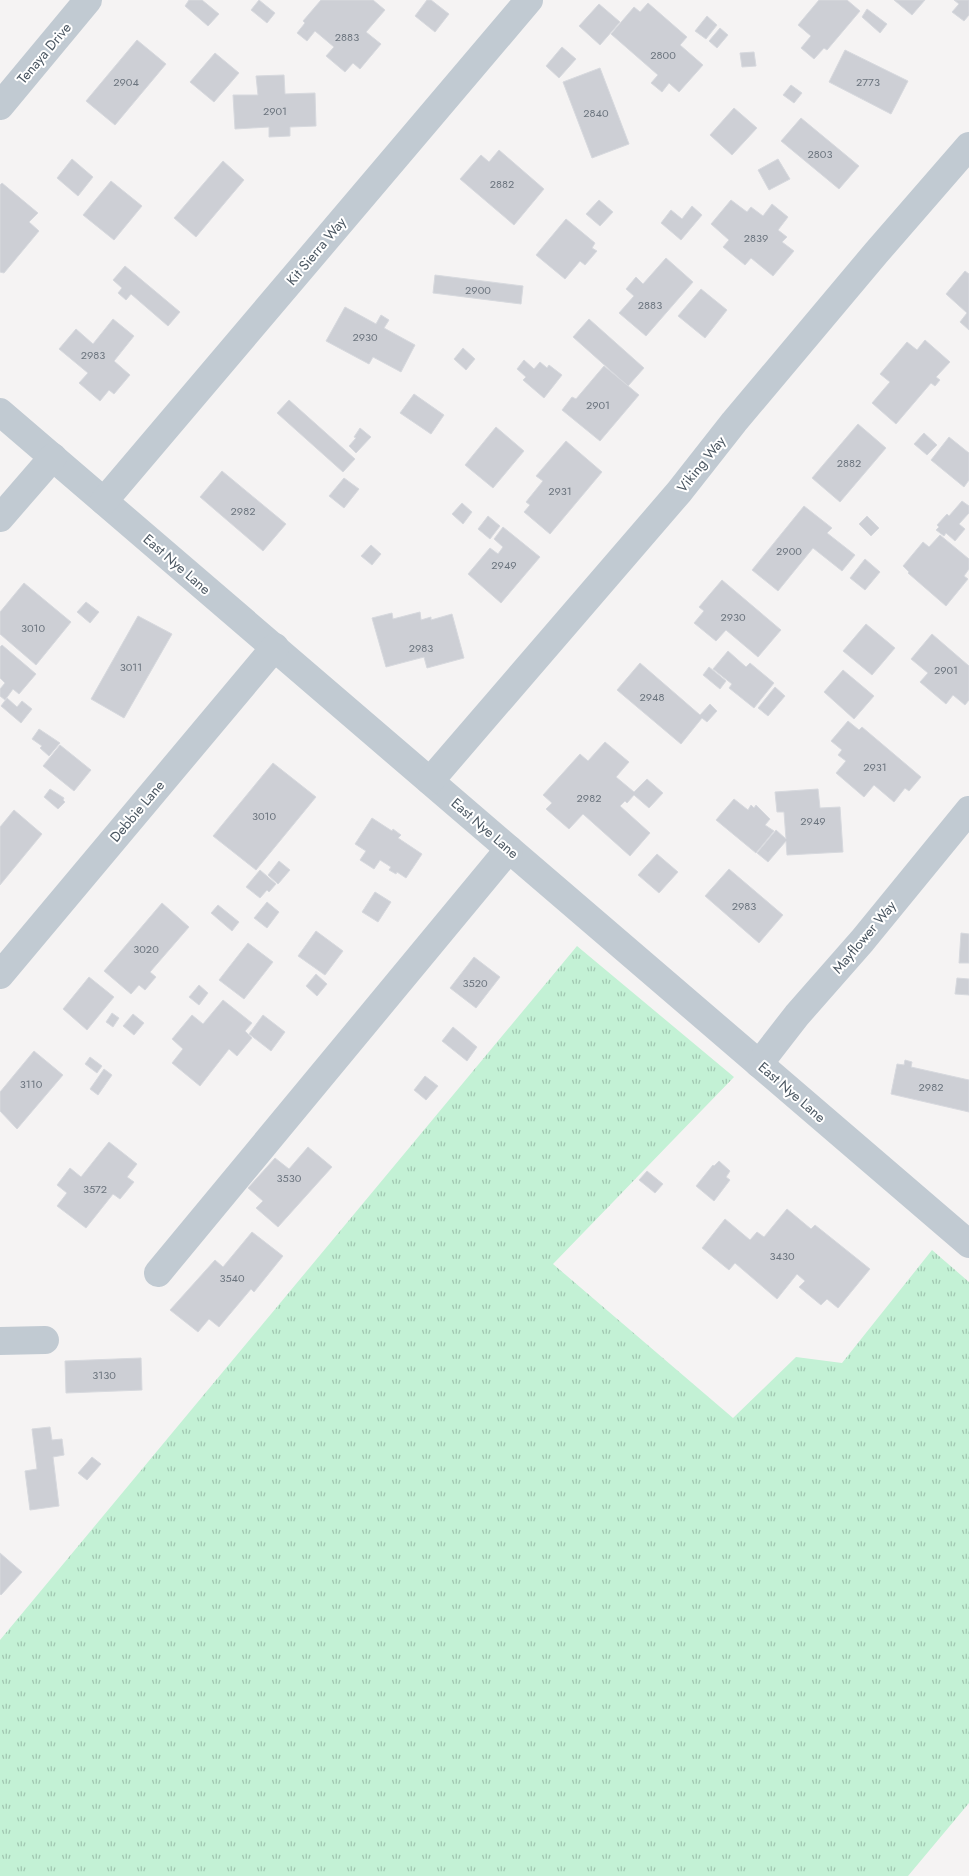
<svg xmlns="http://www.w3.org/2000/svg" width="969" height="1876" font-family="Jost,sans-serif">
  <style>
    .grass { fill: url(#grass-tufts) }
    .building { fill: #cdcfd5; stroke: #d7d9de }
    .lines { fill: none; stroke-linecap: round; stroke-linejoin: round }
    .minor { stroke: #c1cad2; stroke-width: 28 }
    .labels { text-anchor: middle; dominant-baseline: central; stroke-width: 4; stroke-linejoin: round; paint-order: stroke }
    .number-label { font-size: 11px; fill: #6b747e }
    .street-label { font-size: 14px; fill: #4a5661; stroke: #fff }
  </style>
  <defs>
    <pattern id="grass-tufts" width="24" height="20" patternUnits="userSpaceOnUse" patternTransform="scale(1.25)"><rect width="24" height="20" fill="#c3f1d5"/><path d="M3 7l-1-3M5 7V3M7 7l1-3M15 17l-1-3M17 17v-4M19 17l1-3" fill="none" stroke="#a0c6b0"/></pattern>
  </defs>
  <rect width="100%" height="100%" fill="#f5f3f3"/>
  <path class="grass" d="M577,946L734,1077L553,1264L733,1418L796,1357L842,1363L932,1250L969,1282V1803L908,1876H0V1640Z"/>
  <g class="building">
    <path d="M189,0H202L219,14L208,26L185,6Z"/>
    <path d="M259,0L275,13L267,23L251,10Z"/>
    <path d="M321,0H373L385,10L366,32L381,44L360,69L353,63L345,72L326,56L334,47L315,31L307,41L297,33L305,23L303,21Z"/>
    <path d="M427,0H431L449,14L435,32L415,16Z"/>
    <path d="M819,0H847L860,11L827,50L824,48L814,59L801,48L811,36L798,25Z"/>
    <path d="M894,0H925L912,15Z"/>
    <path d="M954,0H969V15L964,21L952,12L959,4Z"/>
    <path d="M648,3L687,37L680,45L703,65L679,92L669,83L662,92L651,83L658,75L611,34L634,7L640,12Z"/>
    <path d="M599,4L620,22L600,45L579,26Z"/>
    <path d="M867,9L887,24L880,33L862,17Z"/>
    <path d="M707,16L717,25L706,39L695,31Z"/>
    <path d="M720,28L728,35L717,48L709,41Z"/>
    <path d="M137,40L166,64L115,125L86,101Z"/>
    <path d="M562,47L576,59L559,78L546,66Z"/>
    <path d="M845,50L908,81L891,114L829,82Z"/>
    <path d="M754,52L756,66L742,67L740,53Z"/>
    <path d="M215,53L239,73L214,102L190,82Z"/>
    <path d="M600,68L629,144L592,158L563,82Z"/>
    <path d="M284,75L285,94L315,93L316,126L290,127V136L269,137V127L235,129L233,95H258L256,76Z"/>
    <path d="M791,85L802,93L794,103L783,95Z"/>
    <path d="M734,108L757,128L732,155L710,135Z"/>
    <path d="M801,118L859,166L839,189L781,141Z"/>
    <path d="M499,150L544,189L514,225L460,179L481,155L489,162Z"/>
    <path d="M72,159L93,177L78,196L57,178Z"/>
    <path d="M778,159L790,179L769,190L758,170Z"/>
    <path d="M223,161L244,180L196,237L174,218Z"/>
    <path d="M111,181L142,206L114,240L83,215Z"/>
    <path d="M2,183L38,213L29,222L39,231L4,273L0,272V185Z"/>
    <path d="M599,200L613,212L600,226L586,214Z"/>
    <path d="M731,200L747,212L751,207L763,216L772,204L788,217L778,230L787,237L782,242L794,251L773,276L751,258L745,265L723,247L729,240L711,224Z"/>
    <path d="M692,206L702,215L681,240L661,223L671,210L682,219Z"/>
    <path d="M566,219L595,243L592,248L597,251L585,265L580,261L565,279L536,255Z"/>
    <path d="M666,258L693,282L646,336L619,313L634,296L626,289L636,277L643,284Z"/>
    <path d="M125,266L180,312L168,326L131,294L126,300L118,293L122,288L113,280Z"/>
    <path d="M965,271L969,274V330L960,322L967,313L946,294Z"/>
    <path d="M435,275L523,286L521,304L433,293Z"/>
    <path d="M701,289L727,310L705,338L678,316Z"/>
    <path d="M345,307L376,324L381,315L389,320L384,328L415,345L401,372L373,357L369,364L326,341Z"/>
    <path d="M113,319L134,336L114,361L130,375L114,394L109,390L100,401L79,383L88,373L59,349L76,329L93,344Z"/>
    <path d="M589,319L644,368L628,386L573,337Z"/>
    <path d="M925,340L950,362L936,377L940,380L935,386L931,383L896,424L872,403L890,382L880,374L907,342L917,350Z"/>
    <path d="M463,348L475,359L466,370L454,359Z"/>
    <path d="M524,360L534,369L540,362L547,368L549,365L562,375L544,398L523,380L526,377L517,369Z"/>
    <path d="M604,366L639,395L600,441L562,410L572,397L576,399Z"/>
    <path d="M414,394L444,415L431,434L400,413Z"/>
    <path d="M289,400L355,459L343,472L277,413Z"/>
    <path d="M858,424L886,448L840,502L812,478Z"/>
    <path d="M496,427L524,451L493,488L465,465Z"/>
    <path d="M360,428L371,437L356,453L349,446L356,438L354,437Z"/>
    <path d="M924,433L937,445L927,455L914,444Z"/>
    <path d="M949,437L969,453V480L964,487L931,460Z"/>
    <path d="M566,441L602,472L550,534L524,512L530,505L526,502L543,481L536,476Z"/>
    <path d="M222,471L286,524L263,551L200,497Z"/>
    <path d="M344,478L359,489L344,508L329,496Z"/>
    <path d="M962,501L969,506V513L959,524L965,529L955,541L946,533L944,536L936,530L939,527L937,525L947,514L949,516Z"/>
    <path d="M462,503L472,512L463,524L452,514Z"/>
    <path d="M804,506L832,528L827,533L855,555L842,571L813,548L778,591L752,570Z"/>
    <path d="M488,516L500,526L490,539L478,529Z"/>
    <path d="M867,516L879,528L871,536L859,524Z"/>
    <path d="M503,527L540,557L501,603L468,574L490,548L498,554L503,547L494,539Z"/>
    <path d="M940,535L969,559V569L964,576L968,579L946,606L908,573L909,572L903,566L923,542L929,547Z"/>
    <path d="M371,545L381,554L372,565L361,556Z"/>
    <path d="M865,559L880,572L865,590L850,578Z"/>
    <path d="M722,580L781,630L758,657L726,630L716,641L694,623L704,611L699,607Z"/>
    <path d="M24,583L71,622L36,665L0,634V612Z"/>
    <path d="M86,602L99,612L90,623L77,612Z"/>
    <path d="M420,612L421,620L431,617V620L452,614L464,658L427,668L424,657L386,667L372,618L392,613L393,619Z"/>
    <path d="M138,616L172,634L124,718L91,699Z"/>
    <path d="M866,624L895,648L872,675L843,651Z"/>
    <path d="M932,634L969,666V700L965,705L953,695L946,704L920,682L928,673L911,659Z"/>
    <path d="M2,645L36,674L19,694L13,689L5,700L0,696V689L5,683L0,678V647Z"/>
    <path d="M728,651L746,667L750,663L774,683L754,708L729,688L732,684L713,669Z"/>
    <path d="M640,663L700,715L710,704L717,711L707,722L702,718L681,744L617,690Z"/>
    <path d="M709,667L726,681L720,689L703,675Z"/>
    <path d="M843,670L874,696L854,719L824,692Z"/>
    <path d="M775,687L785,696L768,716L758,708Z"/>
    <path d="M7,698L17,707L22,701L32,709L21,723L1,706Z"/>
    <path d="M848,721L859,730L862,727L921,777L909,791L905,788L894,802L874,785L864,797L836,773L846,761L838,755L842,750L831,741Z"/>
    <path d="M39,729L60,743L49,756L40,748L42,746L32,739Z"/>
    <path d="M605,742L629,762L616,777L634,792L647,779L663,793L649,808L634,795L627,803L625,801L620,806L650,833L630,856L583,814L569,829L546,809L552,803L543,795L580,754L588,761Z"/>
    <path d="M60,745L91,770L74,791L43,766Z"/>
    <path d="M273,763L316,797L256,870L213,836Z"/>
    <path d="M50,789L64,798L63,800L65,802L58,809L44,797Z"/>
    <path d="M818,789L820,808L840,807L843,852L787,855L786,841L768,862L757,853L776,830L786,839L784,812H777L775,792Z"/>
    <path d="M734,799L748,810L751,805L754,808L756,805L770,819L765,825L774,831L756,853L716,820Z"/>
    <path d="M14,810L42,834L0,885V827Z"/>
    <path d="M372,818L392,831L393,829L401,835L398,838L422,854L406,878L397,872L396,874L389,870L391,867L380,860L374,869L360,860L366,851L355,844Z"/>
    <path d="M657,854L678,872L659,893L638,875Z"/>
    <path d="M279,861L290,870L278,884L268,875Z"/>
    <path d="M729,869L783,915L759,943L705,896Z"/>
    <path d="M260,870L276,884L269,892L267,890L260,898L246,887Z"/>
    <path d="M375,892L391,902L378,922L362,912Z"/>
    <path d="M267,902L279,912L267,928L254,918Z"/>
    <path d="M162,903L189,927L150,972L156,977L145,990L139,985L131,994L104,971Z"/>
    <path d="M218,905L239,922L232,931L211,913Z"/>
    <path d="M316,931L343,951L325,975L298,956Z"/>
    <path d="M961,933L969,934V963H959Z"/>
    <path d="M248,943L273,962L244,999L219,980Z"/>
    <path d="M474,957L500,977L476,1008L450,988Z"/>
    <path d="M316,974L327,984L317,996L306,986Z"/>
    <path d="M89,977L114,997L87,1030L63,1009Z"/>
    <path d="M957,978L969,979V995L955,994Z"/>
    <path d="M199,985L208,993L199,1005L189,997Z"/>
    <path d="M223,1000L252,1023L245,1031L252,1038L237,1056L229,1049L200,1086L172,1063L183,1049L172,1039L192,1015L203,1024Z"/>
    <path d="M112,1013L119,1018L113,1027L106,1022Z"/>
    <path d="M133,1014L144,1023L134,1035L123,1026Z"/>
    <path d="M263,1015L285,1032L271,1051L249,1034Z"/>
    <path d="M453,1027L477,1047L467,1061L442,1041Z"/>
    <path d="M34,1051L63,1075L17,1129L0,1111V1092Z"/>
    <path d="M90,1057L102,1066L97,1073L85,1064Z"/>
    <path d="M905,1060L912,1062L911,1067L969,1080V1112L891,1094L897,1064L904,1065Z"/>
    <path d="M104,1069L112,1075L98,1095L90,1089Z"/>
    <path d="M425,1076L438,1086L426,1100L414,1090Z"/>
    <path d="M109,1142L137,1164L127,1177L134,1182L120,1199L113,1194L86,1228L57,1206L67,1193L57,1185L70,1168L81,1177Z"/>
    <path d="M308,1147L332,1167L278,1227L256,1208L263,1201L248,1188L275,1158L289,1169Z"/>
    <path d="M719,1161L730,1171L726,1177L730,1180L714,1201L696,1186L713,1165L714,1166Z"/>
    <path d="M647,1171L663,1184L655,1193L639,1180Z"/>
    <path d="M787,1209L811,1229L815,1225L870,1269L838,1308L827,1299L821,1305L799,1287L805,1281L797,1274L777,1299L735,1263L729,1270L702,1248L725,1219L750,1240L757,1232L764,1237Z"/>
    <path d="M252,1232L283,1256L254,1292L251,1289L219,1327L209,1319L198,1332L170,1310L215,1260L223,1267Z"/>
    <path d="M141,1358L142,1390L66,1393L65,1361Z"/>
    <path d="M50,1427L52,1440L62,1439L64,1455L53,1457L59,1506L30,1510L25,1471L37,1469L32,1429Z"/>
    <path d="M92,1457L101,1464L87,1480L78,1473Z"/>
    <path d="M0,1553L22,1572L1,1595L0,1594Z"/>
  </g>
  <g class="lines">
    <g class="minor">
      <path d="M0,106L88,0"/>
      <path d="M0,412L969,1244"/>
      <path d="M104,501L529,0"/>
      <path d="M0,518L53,457"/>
      <path d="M430,781L679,492L734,422L876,253L969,146"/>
      <path d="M0,975L275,647"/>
      <path d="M759,1064L797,1015L862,941L969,810"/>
      <path d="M158,1273L509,849"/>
      <path d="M0,1341L45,1340"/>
    </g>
  </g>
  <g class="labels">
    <g class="number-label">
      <text x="347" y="37">2883</text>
      <text x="663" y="55">2800</text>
      <text x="126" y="82">2904</text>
      <text x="868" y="82">2773</text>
      <text x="275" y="111">2901</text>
      <text x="596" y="113">2840</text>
      <text x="820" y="154">2803</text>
      <text x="502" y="184">2882</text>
      <text x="756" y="238">2839</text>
      <text x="478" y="290">2900</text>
      <text x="650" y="305">2883</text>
      <text x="365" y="337">2930</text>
      <text x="93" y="355">2983</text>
      <text x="598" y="405">2901</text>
      <text x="849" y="463">2882</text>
      <text x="560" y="491">2931</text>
      <text x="243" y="511">2982</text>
      <text x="789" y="551">2900</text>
      <text x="504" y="565">2949</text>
      <text x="733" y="617">2930</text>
      <text x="33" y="628">3010</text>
      <text x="421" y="648">2983</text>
      <text x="131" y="667">3011</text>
      <text x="946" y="670">2901</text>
      <text x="652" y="697">2948</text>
      <text x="875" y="767">2931</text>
      <text x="589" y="798">2982</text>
      <text x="264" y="816">3010</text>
      <text x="813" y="821">2949</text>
      <text x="744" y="906">2983</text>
      <text x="146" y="949">3020</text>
      <text x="475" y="983">3520</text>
      <text x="31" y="1084">3110</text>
      <text x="931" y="1087">2982</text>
      <text x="289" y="1178">3530</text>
      <text x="95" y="1189">3572</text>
      <text x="782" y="1256">3430</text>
      <text x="232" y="1278">3540</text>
      <text x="104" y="1375">3130</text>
    </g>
    <g class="street-label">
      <text transform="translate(44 53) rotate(-50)">Tenaya Drive</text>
      <text transform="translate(316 251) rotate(-50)">Kit Sierra Way</text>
      <text transform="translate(701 464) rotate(-51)">Viking Way</text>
      <text transform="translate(177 564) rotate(41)">East Nye Lane</text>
      <text transform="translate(137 811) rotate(-50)">Debbie Lane</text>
      <text transform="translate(485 828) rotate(41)">East Nye Lane</text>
      <text transform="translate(864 937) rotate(-50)">Mayflower Way</text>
      <text transform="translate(792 1092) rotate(41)">East Nye Lane</text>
    </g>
  </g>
</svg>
